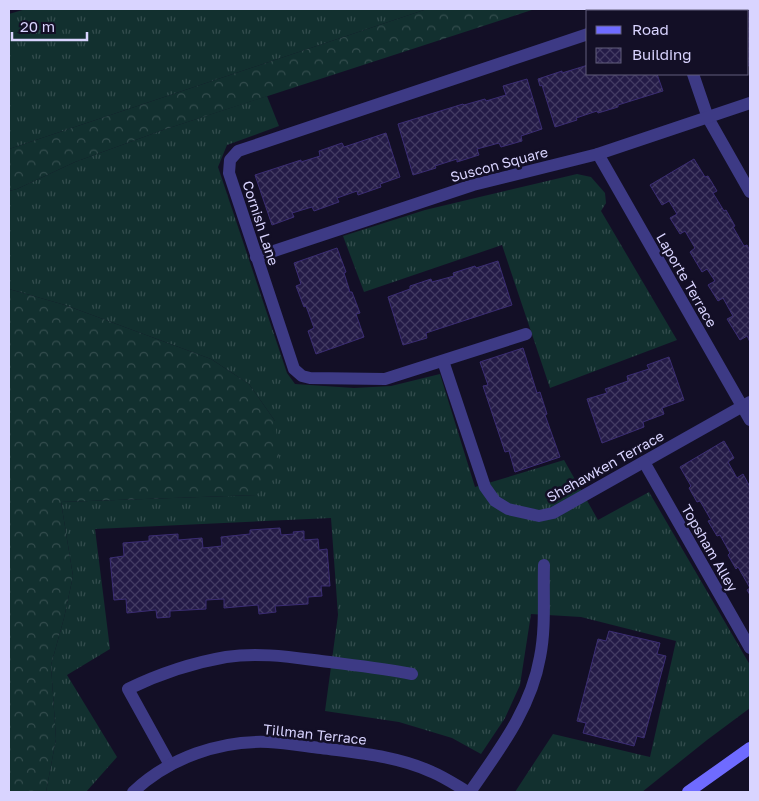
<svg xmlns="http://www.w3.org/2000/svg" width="759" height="801" font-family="'Golos Text',sans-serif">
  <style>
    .grass { fill: url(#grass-tufts) }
    .forest { fill: url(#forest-crowns) }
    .building { fill: url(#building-cross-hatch); stroke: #3b2d73 }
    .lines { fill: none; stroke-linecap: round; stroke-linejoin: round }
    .street { stroke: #3d3a85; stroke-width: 12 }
    .secondary { stroke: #6f6bff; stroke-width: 12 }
    .labels { text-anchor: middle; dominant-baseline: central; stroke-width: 5; stroke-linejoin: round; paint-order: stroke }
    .street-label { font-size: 14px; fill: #d9d4ff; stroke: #130f26 }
  </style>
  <defs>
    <pattern id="grass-tufts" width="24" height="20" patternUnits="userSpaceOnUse" patternTransform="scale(1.25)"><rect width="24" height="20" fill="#12302f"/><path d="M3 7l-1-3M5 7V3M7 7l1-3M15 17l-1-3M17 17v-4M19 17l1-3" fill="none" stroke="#344d4e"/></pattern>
    <pattern id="forest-crowns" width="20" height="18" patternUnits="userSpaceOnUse" patternTransform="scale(1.25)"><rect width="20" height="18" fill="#12302f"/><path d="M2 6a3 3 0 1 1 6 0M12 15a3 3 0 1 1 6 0" fill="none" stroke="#344d4e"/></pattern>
    <pattern id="building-cross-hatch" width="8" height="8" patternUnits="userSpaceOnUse" patternTransform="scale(1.25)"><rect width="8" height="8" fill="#241b47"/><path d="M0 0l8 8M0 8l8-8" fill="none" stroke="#433b63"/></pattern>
  </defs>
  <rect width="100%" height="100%" fill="#130f26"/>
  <g class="grass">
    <path d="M26,9H427L9,149V14Z"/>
    <path d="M267,96L279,126L227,145L218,167L287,373L295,384L354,388L391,386L440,374L475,487L564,460L598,520L649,492L750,665V708L707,740L642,792H515L553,734L650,757L676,641L581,617L531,614L520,685L505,718L481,754L452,738L399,722L325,711L338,615L331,518L95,529L110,649L67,675L117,757L86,792H46L56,739L51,665L64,618L73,576L61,502L256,495L275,421L249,384L211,359L65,305L9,289V191L17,189L75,162L163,130Z"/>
    <path d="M577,174L591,177L605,193L606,203L601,211L677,340L550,388L502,245L364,292L343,236L425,210Z"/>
  </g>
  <g class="forest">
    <path d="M427,9H535L163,130L75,162L17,189L9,191V149Z"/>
    <path d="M9,289L65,305L211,359L249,384L275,421L281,473L256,495L61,502L73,576L64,618L51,665L56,739L46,792H9Z"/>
  </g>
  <g class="building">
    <path d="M703,9H750V65L748,66V11H704Z"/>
    <path d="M588,65V74H657L663,91L618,105V107L598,113L597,111L576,118L577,120L555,127L542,85L540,86L538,79L562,71V73Z"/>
    <path d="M527,79L542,129L521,136L522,141L501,147L499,143L477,149L479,155L457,162V159L435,166L436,168L413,175L398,124L463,104L464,105L485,99L486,101L506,95L503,86Z"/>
    <path d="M386,133L400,177L380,184L381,187L358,195L357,191L337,198L339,202L314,211L312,207L292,213L294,217L272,225L255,175L301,160V162L320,156L319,151L342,143L344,147Z"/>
    <path d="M694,159L705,177L708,176L717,191L713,193L724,211L726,210L735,226L733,227L744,246L747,245L750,251V342L747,336L740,340L727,319L733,316L723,298L718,301L708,285L715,281L707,269L702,272L690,252L695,248L685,231L680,234L670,218L677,214L669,201L662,205L650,185Z"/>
    <path d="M337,248L346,272L344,273L350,292H352L360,313L356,314L364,337L316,354L308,331L314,328L306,306L304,307L296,286L301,284L294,263Z"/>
    <path d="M498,261L512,305L426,333L427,338L403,345L388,297L410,289V286L431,279L432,282L454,276L453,273L475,266L476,268Z"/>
    <path d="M523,348L537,393L540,392L547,414L545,415L560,457L515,472L509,451L505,452L483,386L488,385L480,362Z"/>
    <path d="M669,357L684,400L662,408L664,414L643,422L644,427L602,443L587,399L607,393L605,389L628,381L627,376L649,369L647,365Z"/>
    <path d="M724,441L734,458L728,462L737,478L743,474L750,487V595L747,590L750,588L738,567L736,569L728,555L730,553L720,535L717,536L708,521L711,520L700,501L697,502L689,488L691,486L680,467Z"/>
    <path d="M280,528L281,535L294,534L293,532L304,531V540L318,539L319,550L327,549L330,586H321L322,596L308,597V604L275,606L276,612L259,614L258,605L224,608V599L206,600V609L170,611V617L157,618L156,610L127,613L126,599L114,600L110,558L124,556L123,543L149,541V536L178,534V540L202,538L203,548L222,546L221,537L250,534V530Z"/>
    <path d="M609,631L660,643L657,654L666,656L644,738L637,736L634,746L583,733L586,723L577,721L598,639L606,641Z"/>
  </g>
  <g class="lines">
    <g class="street">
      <path d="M693,74L708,118L750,192"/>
      <path d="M598,154L750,420"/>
      <path d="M256,257L473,185L598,154L750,103"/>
      <path d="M526,334L385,379L310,378L302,376L294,369L229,173L230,160L238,151L588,34"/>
      <path d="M443,361L485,487L495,501L508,509L539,516L553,513L750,402"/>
      <path d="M644,462L750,648"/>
      <path d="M170,765L128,689C161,673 191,663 226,657C258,652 290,657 321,661C352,665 382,668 412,674"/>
      <path d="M133,792C169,758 220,740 268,742C286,743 304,746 321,748C358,753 397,756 432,772C444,777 456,785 468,792"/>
      <path d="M470,792C499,750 531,709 540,657C546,627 543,596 544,565"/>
    </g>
    <path class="secondary" d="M688,792L750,748"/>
  </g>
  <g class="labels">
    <g class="street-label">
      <text transform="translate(499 164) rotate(-15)">Suscon Square</text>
      <text transform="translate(261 223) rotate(72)">Cornish Lane</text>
      <text transform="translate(687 280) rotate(60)">Laporte Terrace</text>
      <text transform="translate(605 466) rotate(-29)">Shehawken Terrace</text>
      <text transform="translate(710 548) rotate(60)">Topsham Alley</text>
      <text transform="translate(315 734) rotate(6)">Tillman Terrace</text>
    </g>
  </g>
  <rect width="759" height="801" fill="none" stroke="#d9d4ff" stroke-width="20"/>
  <rect x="586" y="10" width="162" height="65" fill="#130f26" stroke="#625e7d"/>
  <rect x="596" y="26" width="25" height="8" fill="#6f6bff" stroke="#625e7d"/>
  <text x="632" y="35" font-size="15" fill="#d9d4ff">Road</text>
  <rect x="596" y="48" width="25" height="15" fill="url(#building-cross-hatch)" stroke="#625e7d"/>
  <text x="632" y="60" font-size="15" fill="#d9d4ff">Building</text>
  <path d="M12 32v8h75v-8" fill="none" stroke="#d9d4ff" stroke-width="2.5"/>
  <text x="20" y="32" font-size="15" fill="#d9d4ff" stroke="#130f26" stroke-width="4" paint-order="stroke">20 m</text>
</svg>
